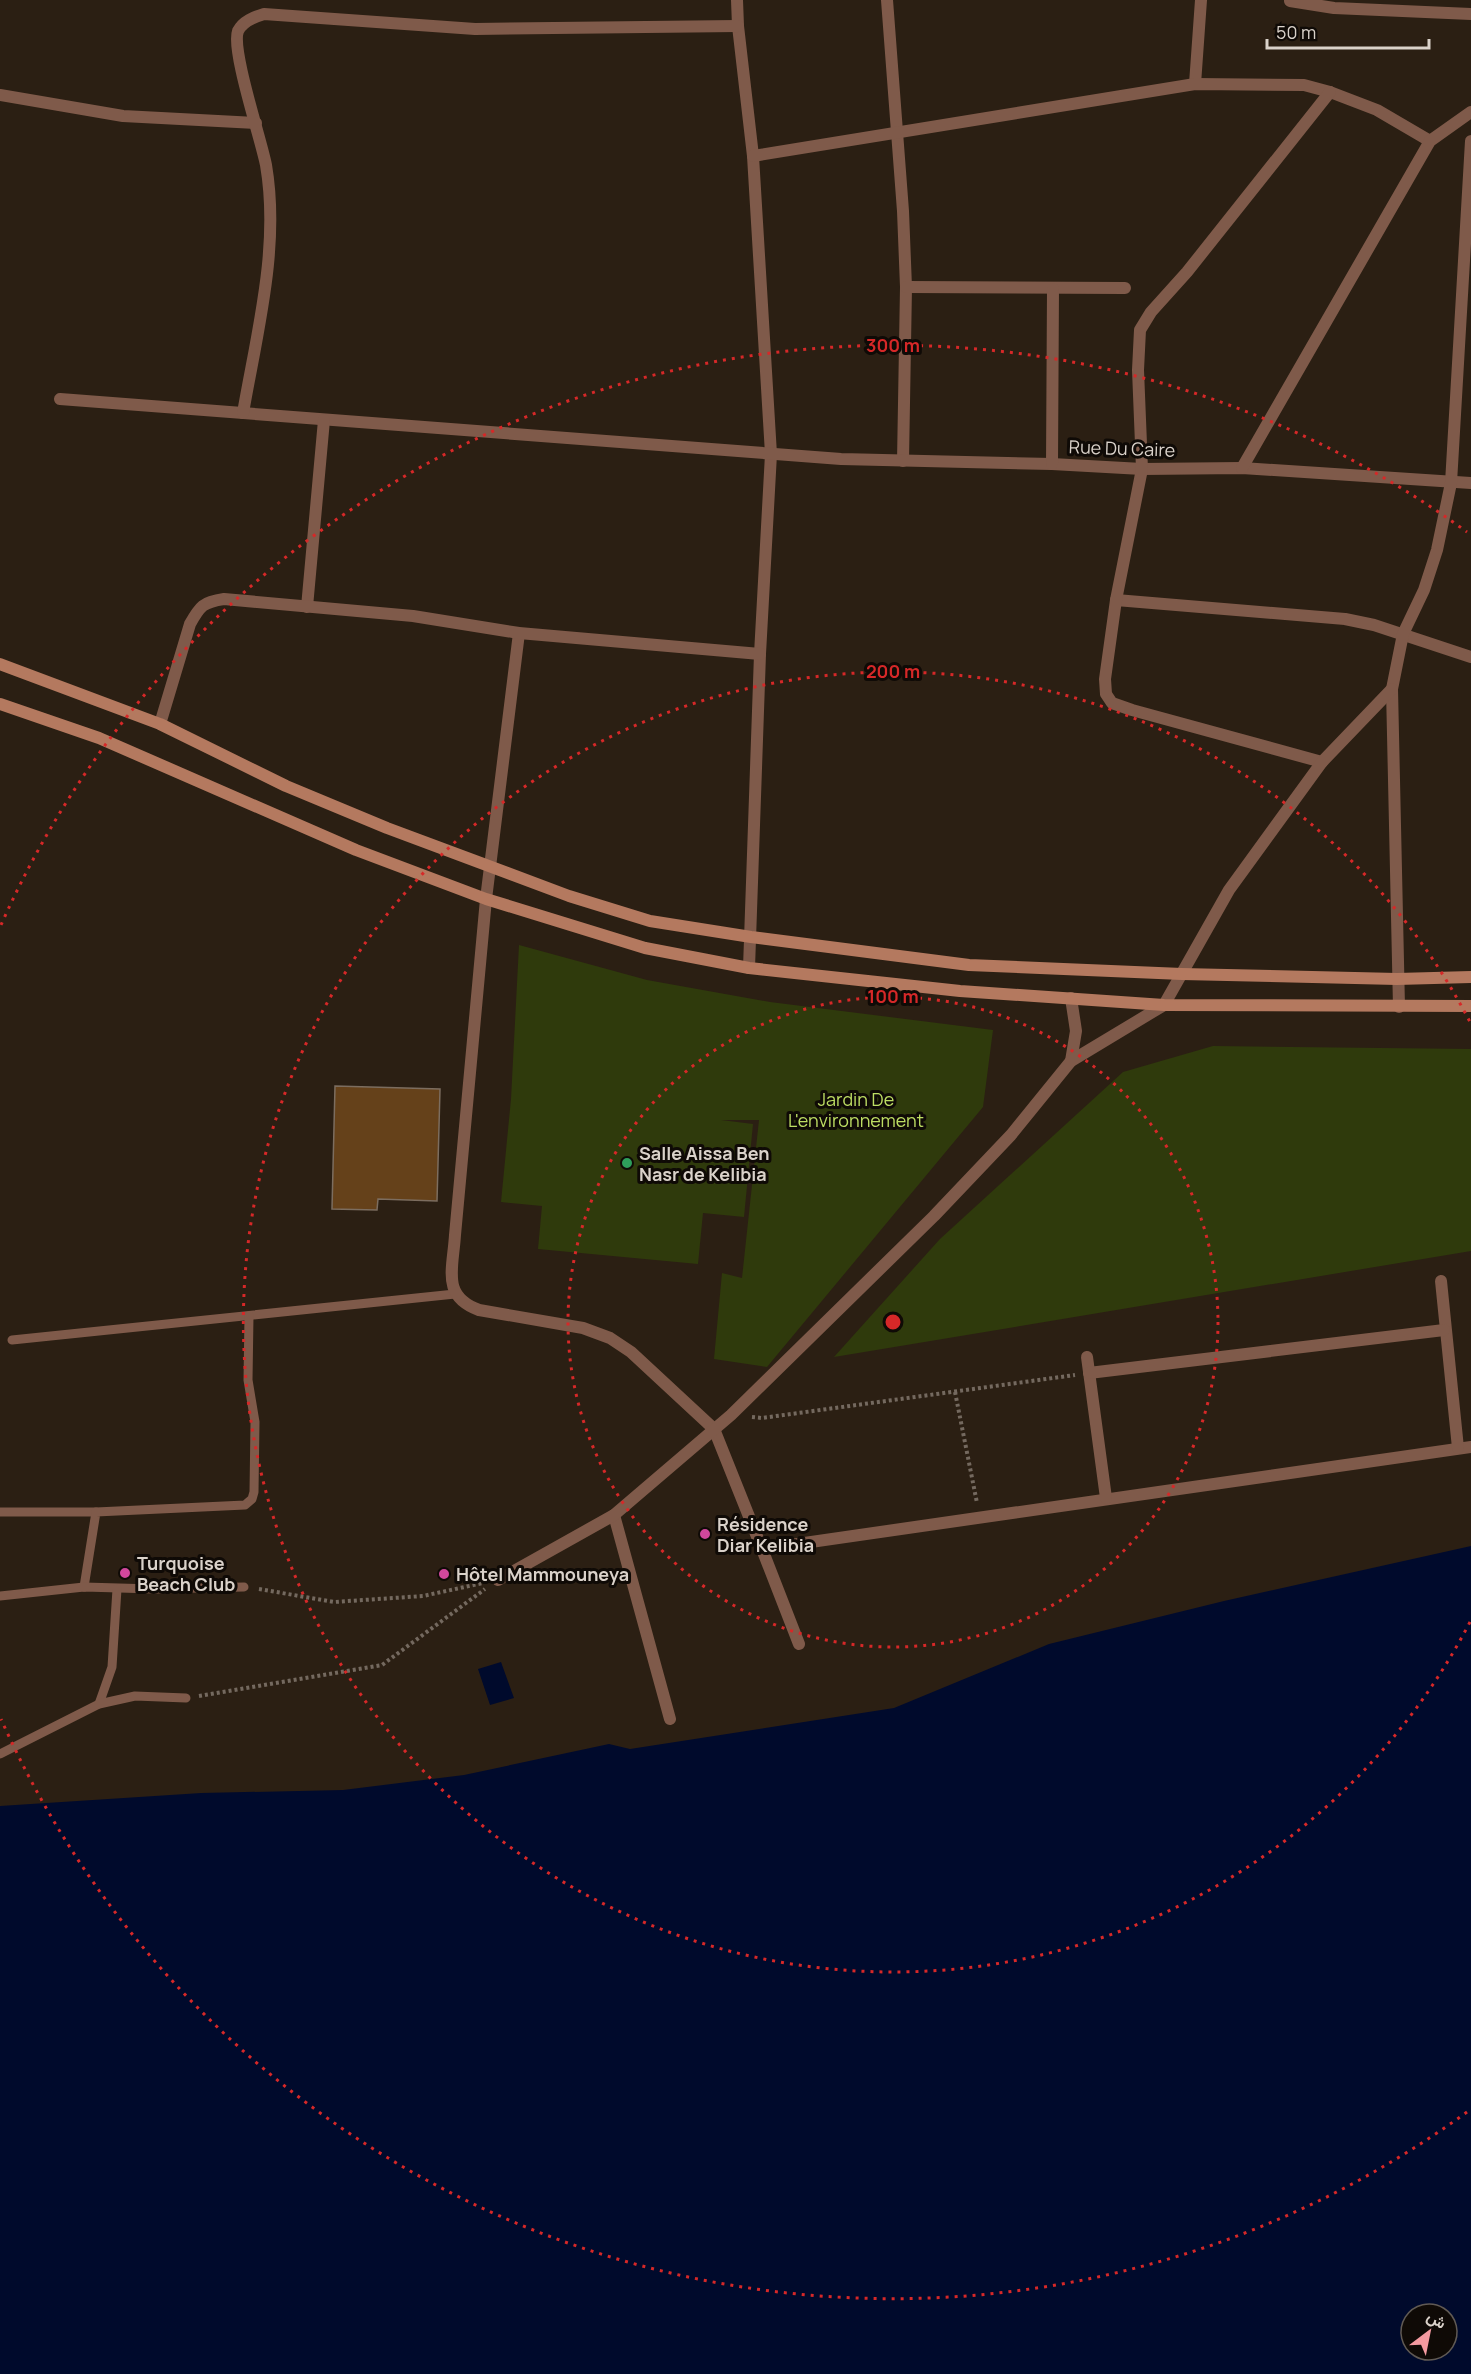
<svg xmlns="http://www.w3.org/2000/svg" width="1471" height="2374" font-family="Manrope,Vazirmatn,sans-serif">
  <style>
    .green { fill: #2f3a0c }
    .water { fill: #000a2c; fill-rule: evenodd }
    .building { fill: #65411a; stroke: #7c6d5f; stroke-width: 1.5 }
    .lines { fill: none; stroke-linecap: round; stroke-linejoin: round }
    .path { stroke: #74695f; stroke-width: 4; stroke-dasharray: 3 3; stroke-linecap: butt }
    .lane { stroke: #7f5a4a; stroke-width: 9 }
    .street { stroke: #7f5a4a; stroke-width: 12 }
    .secondary { stroke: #b4795f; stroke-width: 12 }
    .ring { fill: none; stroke: #d62828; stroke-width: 3; stroke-dasharray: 3 6 }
    .leisure-dot { fill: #2e9e5b; stroke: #0f0a06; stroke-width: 2 }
    .hotel-dot { fill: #d1479c; stroke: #0f0a06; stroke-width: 2 }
    .labels { text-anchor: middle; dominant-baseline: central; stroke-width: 6; stroke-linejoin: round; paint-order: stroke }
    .street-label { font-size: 18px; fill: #dad2ca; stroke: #0f0a06 }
    .park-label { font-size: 18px; fill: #bddd63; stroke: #0f0a06 }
    .poi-label { font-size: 18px; font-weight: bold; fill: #dad2ca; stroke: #0f0a06; text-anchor: start }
    .centre { fill: #d62828; stroke: #0f0a06; stroke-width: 3 }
    .ring-label { font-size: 18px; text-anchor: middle; font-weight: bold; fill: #d62828; stroke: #0f0a06; stroke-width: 6; stroke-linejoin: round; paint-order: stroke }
  </style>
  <rect width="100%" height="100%" fill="#2b1f13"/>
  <g class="green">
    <path d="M519,945L647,980L770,1002L993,1030L983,1107L767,1367L714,1359L722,1273L742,1278L759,1120H721L753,1124L744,1217L703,1213L698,1264L538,1249L542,1206L501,1202L511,1099Z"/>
    <path d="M1213,1046L1471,1049V1251L834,1357L940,1239L1123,1072Z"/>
  </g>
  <g class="water">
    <path d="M1471,1546V2374H0V1806L201,1793L343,1790L464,1775L609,1744L630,1749L894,1708L1049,1644L1224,1601ZM1411,2314H1447V2350H1411Z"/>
    <path d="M501,1662L514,1698L490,1705L478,1669Z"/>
  </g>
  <path class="building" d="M335,1086L440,1089L437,1201L378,1199L377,1210L332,1209Z"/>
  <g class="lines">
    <g class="path">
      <path d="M955,1392L977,1503"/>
      <path d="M752,1417L762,1418L1075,1375"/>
      <path d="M259,1589L334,1602L423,1596L483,1583"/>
      <path d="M199,1696L382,1665L485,1589"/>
    </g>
    <g class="lane">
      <path d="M12,1340L455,1294"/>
      <path d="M0,1512H96"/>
      <path d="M84,1587L96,1512L245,1505L252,1499L254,1492L255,1422L248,1380L249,1316"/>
      <path d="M0,1596L84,1587L154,1589L244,1587"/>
      <path d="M99,1704L112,1667L117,1589"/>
      <path d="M0,1754L99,1704L135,1696L186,1698"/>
    </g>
    <g class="street">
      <path d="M737,0L738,26L753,156L771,454L760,654L749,968"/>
      <path d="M887,0L903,211L906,287L903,461"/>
      <path d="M1290,1L1334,8L1471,14"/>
      <path d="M1195,84L1201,0"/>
      <path d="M0,95L123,116L256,123"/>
      <path d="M753,156L1195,84L1304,85L1330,92L1377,110L1430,141"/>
      <path d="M906,287L1125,288"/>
      <path d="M60,399L841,459L1052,464L1142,469L1242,468L1471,483"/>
      <path d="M243,413C257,332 280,247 266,165C261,139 231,50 238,31C243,21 254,17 264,14L475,29L738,26"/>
      <path d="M1052,464L1053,289"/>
      <path d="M1242,468L1430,141L1471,112"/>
      <path d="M1116,600L1345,619L1374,625L1471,657"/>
      <path d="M307,607L324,420"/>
      <path d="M519,633L486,899L455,1235C453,1269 441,1296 479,1310L583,1328L610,1338L631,1352L714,1429L762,1549L1471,1447"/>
      <path d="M160,724L190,624C200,606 203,602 224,599L413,616L519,633L760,654"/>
      <path d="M1322,762L1132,710L1112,703L1106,694L1105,679L1116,600L1142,469L1138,370L1140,330L1151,312L1187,272L1330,92"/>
      <path d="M1071,998L1076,1031L1071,1061"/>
      <path d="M1399,1007L1392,689L1403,634L1424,590L1437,550L1451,483L1471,141"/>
      <path d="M1441,1281L1458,1448"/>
      <path d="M1087,1357L1106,1498"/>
      <path d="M1089,1373L1444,1330"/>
      <path d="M614,1515L670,1719"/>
      <path d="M762,1549L799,1644"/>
      <path d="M498,1580L614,1515L731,1415L934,1216L1011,1135L1071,1061L1164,1005L1229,890L1322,762L1392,689"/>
    </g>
    <g class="secondary">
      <path d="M0,664L160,724L286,786L387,828L569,896L650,921L751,937L969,965L1182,974L1397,979L1471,977"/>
      <path d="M0,704L99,738L356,850L486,899L645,948L749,968L960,991L1164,1005L1471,1006"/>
    </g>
  </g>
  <g class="ring">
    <circle cx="893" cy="1322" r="325"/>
    <path d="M1470 1622A650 650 0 1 1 1470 1022"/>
    <path d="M1467 2112A976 976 0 0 1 1 1719M1 925A976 976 0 0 1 1467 532"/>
  </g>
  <circle class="leisure-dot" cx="627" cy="1163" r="6"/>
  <g class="hotel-dot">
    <circle cx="705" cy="1534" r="6"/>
    <circle cx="125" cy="1573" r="6"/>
    <circle cx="444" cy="1574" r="6"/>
  </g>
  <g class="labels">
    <g class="street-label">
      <text transform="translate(1122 448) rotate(2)">Rue Du Caire</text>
    </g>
    <g class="park-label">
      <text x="856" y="1099">Jardin De<tspan x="856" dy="21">L'environnement</tspan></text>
    </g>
    <g class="poi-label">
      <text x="639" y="1153">Salle Aissa Ben<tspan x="639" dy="21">Nasr de Kelibia</tspan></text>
      <text x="717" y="1524">Résidence<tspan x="717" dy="21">Diar Kelibia</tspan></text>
      <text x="137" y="1563">Turquoise<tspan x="137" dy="21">Beach Club</tspan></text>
      <text x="456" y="1574">Hôtel Mammouneya</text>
    </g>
  </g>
  <circle cx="893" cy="1322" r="9" class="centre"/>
  <g class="ring-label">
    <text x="893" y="352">300 m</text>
    <text x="893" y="678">200 m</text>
    <text x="893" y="1003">100 m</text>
  </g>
  <g transform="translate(1429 2332) rotate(32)"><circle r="28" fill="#0f0a06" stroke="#605a54" stroke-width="1.5"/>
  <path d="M0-4.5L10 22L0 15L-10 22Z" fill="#f49aa0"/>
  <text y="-9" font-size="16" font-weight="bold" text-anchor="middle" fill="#dad2ca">ش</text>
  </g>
  <path d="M1267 39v9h162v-9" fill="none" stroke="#dad2ca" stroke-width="3"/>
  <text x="1276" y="39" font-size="18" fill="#dad2ca" stroke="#0f0a06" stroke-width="4.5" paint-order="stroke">50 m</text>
</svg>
